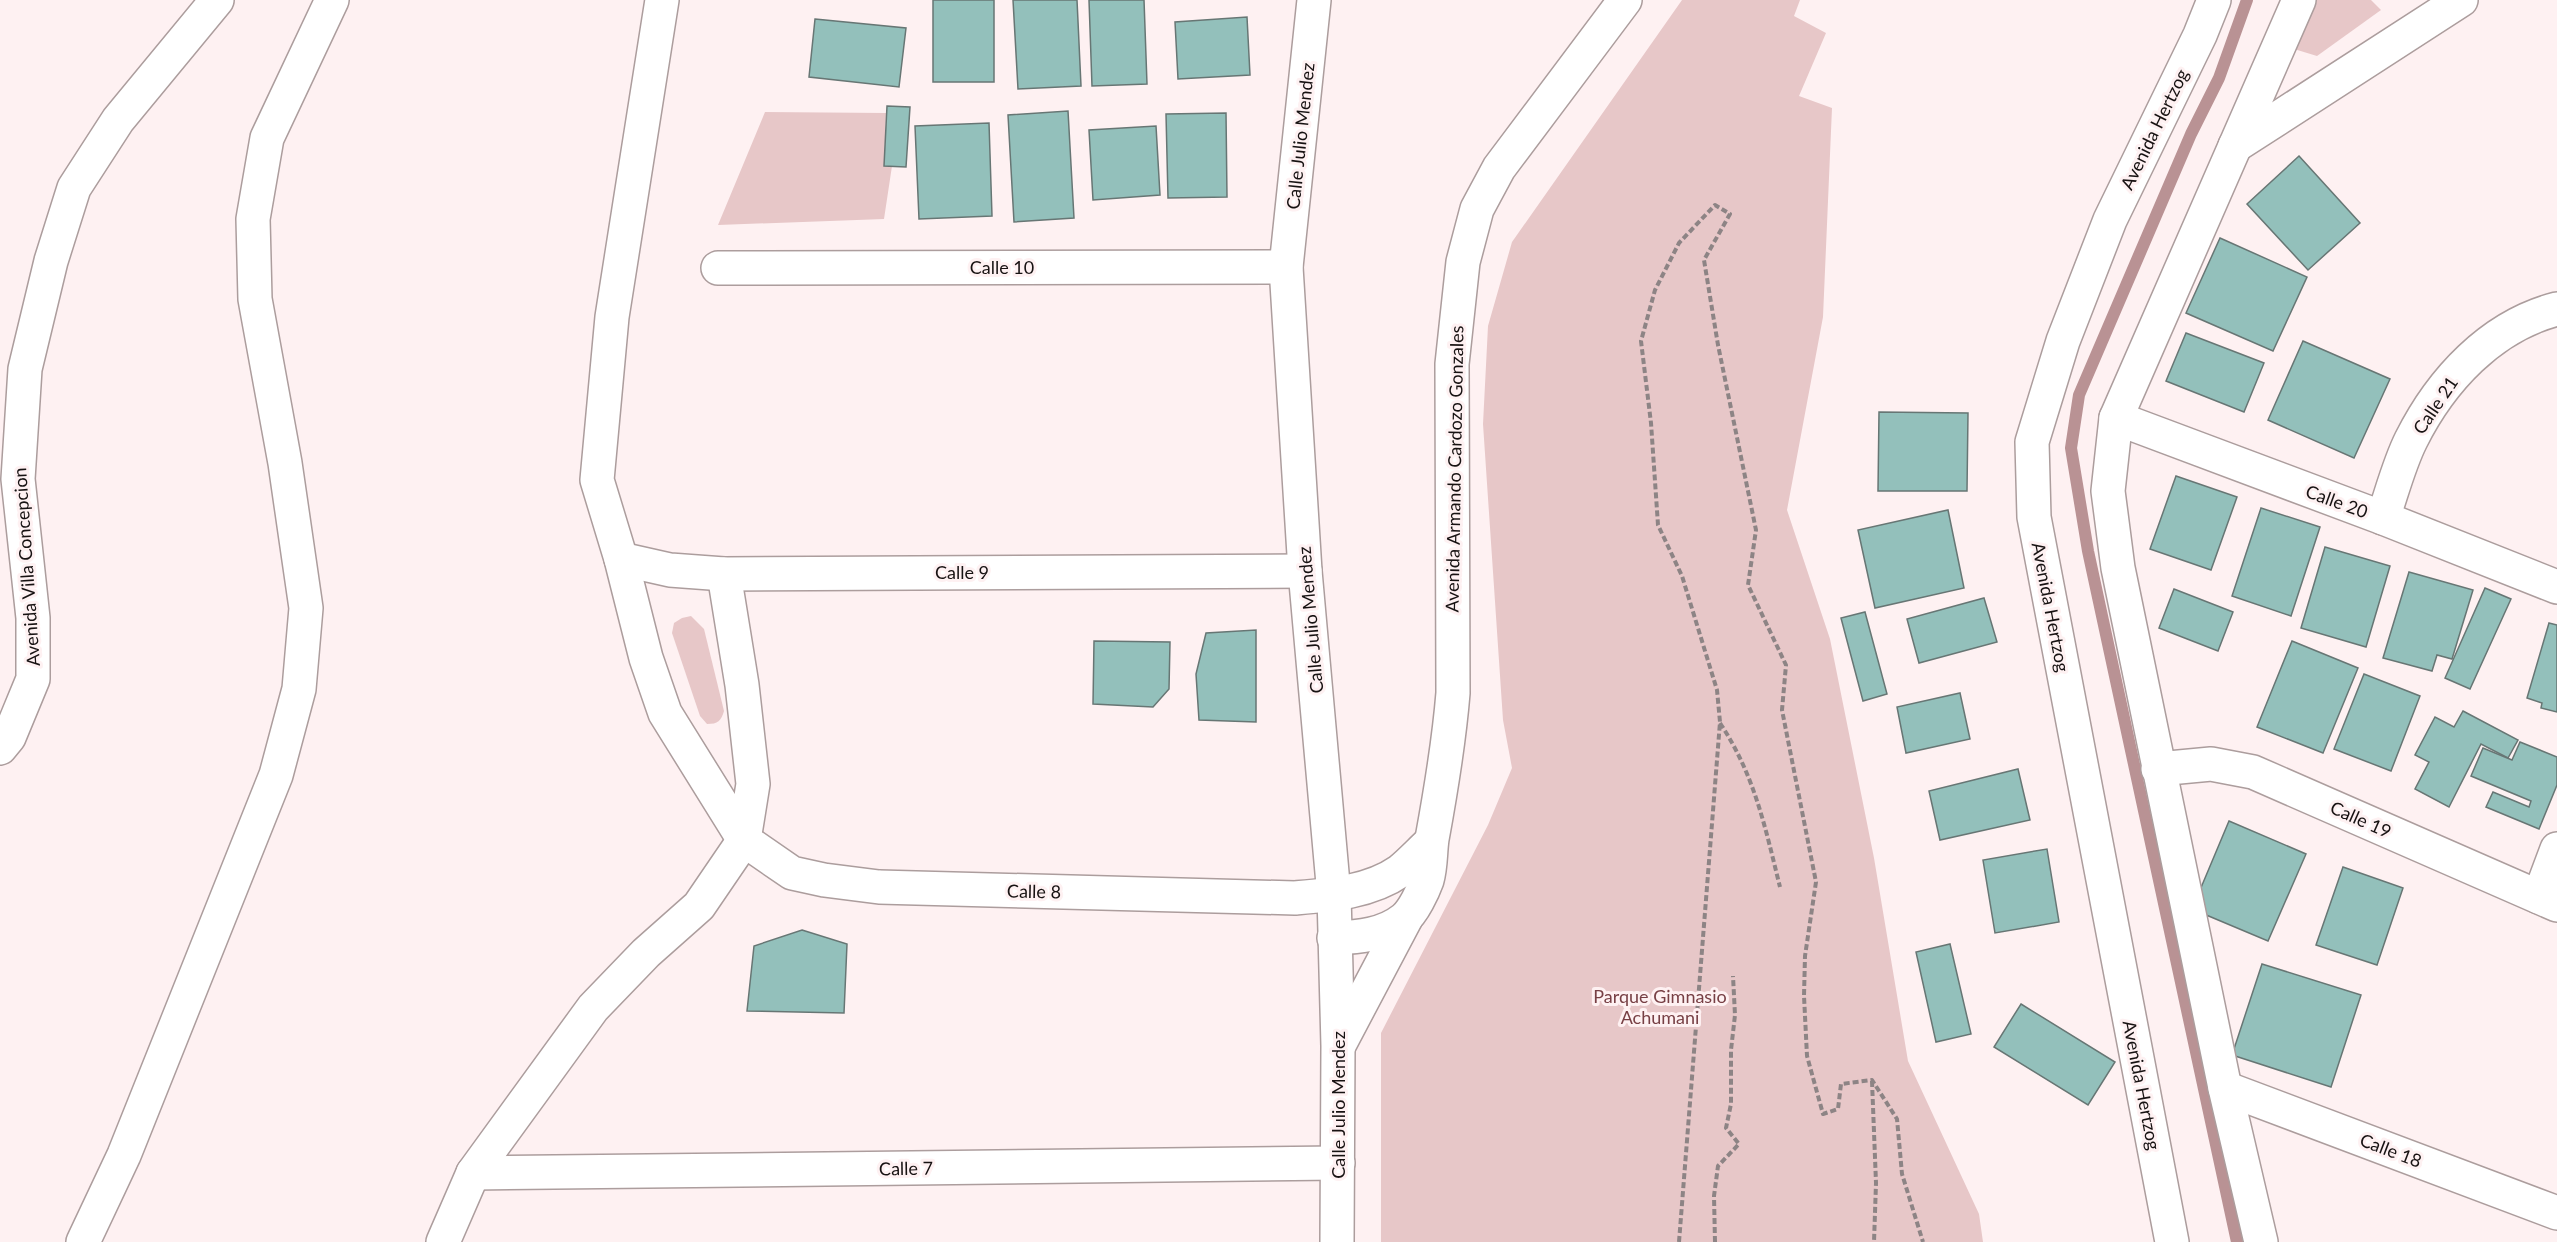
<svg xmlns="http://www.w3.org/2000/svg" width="2557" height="1242" font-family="Lato,sans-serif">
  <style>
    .green { fill: #e7c7c8 }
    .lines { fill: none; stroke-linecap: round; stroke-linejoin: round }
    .stream { stroke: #b99294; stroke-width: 12 }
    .building { fill: #93c0bb; stroke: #677674; stroke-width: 1.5 }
    .minor-casing { stroke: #ac9d9d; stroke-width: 36 }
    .path { stroke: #8d8485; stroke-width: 4; stroke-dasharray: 6 3; stroke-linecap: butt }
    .minor { stroke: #fff; stroke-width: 33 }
    .labels { text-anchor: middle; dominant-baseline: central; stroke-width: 6; stroke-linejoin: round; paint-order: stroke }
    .street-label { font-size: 18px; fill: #171212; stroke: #fef1f2 }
    .park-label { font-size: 18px; fill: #773f44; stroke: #fef1f2 }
  </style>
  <rect width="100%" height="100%" fill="#fef1f2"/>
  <g class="green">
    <path d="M1682,0H1800L1794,16L1826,33L1799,96L1832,108L1823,317L1787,510L1830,639L1874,858L1908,1061L1979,1214L1983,1242H1381V1033L1488,825L1512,768L1503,720L1483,424L1488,326L1512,242Z"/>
    <path d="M2313,0H2371L2381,10L2317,56L2294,49Z"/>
    <path d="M765,112L886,113L884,166H892L884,219L718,225Z"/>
    <path d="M691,616L704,629L724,711C721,721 718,724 707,724L700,716L672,633L674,623L682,618Z"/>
  </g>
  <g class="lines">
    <path class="stream" d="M2237,1242L2088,551L2071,448L2079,395L2191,134L2219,78L2247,0"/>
  </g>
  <g class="building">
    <rect x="933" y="0" width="61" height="82"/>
    <path d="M1013,0H1077L1081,86L1018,89Z"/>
    <path d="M1089,0H1144L1147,84L1092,86Z"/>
    <path d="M1247,17L1250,75L1178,79L1175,22Z"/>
    <path d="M815,19L906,28L899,87L809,77Z"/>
    <path d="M887,106L910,107L906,167L884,166Z"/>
    <path d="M1068,111L1074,218L1014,222L1008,115Z"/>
    <path d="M1226,113L1227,197L1168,198L1166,114Z"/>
    <path d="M989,123L992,216L919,219L915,126Z"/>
    <path d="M1156,126L1160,195L1093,200L1089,130Z"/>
    <path d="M2299,156L2360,223L2308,270L2247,204Z"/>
    <path d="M2220,238L2307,277L2273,351L2186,313Z"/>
    <path d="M2186,333L2264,363L2244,412L2166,381Z"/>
    <path d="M2303,341L2390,379L2354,458L2268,420Z"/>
    <path d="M1879,412L1968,413L1967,491H1878Z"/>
    <path d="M2176,476L2237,497L2211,570L2150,549Z"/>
    <path d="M2261,508L2320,527L2291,616L2232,596Z"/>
    <path d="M1948,510L1964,588L1875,608L1858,530Z"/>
    <path d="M2325,547L2390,566L2366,647L2301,628Z"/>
    <path d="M2409,572L2473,590L2452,659L2437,655L2432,671L2383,658Z"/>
    <path d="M2485,588L2511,599L2470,689L2445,678Z"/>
    <path d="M2174,589L2233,612L2218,651L2159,628Z"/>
    <path d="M1984,598L1997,642L1919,663L1907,619Z"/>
    <path d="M1865,612L1887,694L1863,701L1841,618Z"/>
    <path d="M2549,623L2557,625V712L2541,708L2542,703L2527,698Z"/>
    <path d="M1256,630V722L1199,720L1196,674L1206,633Z"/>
    <path d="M1094,641L1170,642L1169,689L1153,707L1093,704Z"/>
    <path d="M2292,641L2358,668L2323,753L2257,727Z"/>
    <path d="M2364,674L2420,696L2391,771L2334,749Z"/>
    <path d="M1960,693L1970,739L1906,753L1897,707Z"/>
    <path d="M2463,711L2518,740L2508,758L2481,744L2449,807L2415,789L2429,762L2415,755L2435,717L2454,727Z"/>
    <path d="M2520,742L2557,757V785L2539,829L2486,807L2493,792L2529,807L2531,801L2471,776L2483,748L2512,760Z"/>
    <path d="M2018,769L2030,820L1940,840L1929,791Z"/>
    <path d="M2229,821L2306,854L2268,941L2192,909Z"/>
    <path d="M2047,849L2059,922L1995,933L1983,860Z"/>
    <path d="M2343,867L2403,888L2377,965L2316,945Z"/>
    <path d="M802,930L847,944L844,1013L747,1011L754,946Z"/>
    <path d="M1950,944L1971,1034L1936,1042L1916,952Z"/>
    <path d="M2262,964L2361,995L2331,1087L2232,1055Z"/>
    <path d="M2021,1004L2115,1062L2088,1105L1994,1047Z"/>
  </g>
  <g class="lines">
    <defs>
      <g id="minor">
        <path d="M662,0L612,317L597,480L621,559L646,658L665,713L744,840L792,873L824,880L879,887L1295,898C1330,895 1370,892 1400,871C1411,862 1421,851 1431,842"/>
        <path d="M1314,0L1286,267L1305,571L1334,895L1338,1046L1337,1242"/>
        <path d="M2235,146L2461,0"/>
        <path d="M718,268L1286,267"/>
        <path d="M2116,418L2383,518L2557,587"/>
        <path d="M2383,518C2392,492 2399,464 2411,440C2441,380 2491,326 2557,309"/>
        <path d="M621,559L670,570L724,574L1305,571"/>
        <path d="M0,748L9,737L33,679V618L18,479L25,369L51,261L74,188L118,120L217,0"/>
        <path d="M2158,769L2211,764L2253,772L2557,905"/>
        <path d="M2539,897L2557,849"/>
        <path d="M1334,938C1359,937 1384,935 1404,919C1413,912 1423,891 1427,880C1431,866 1430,853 1432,839C1441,790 1449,742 1453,693L1452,364L1463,262L1477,209L1499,168L1625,0"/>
        <path d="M1339,1045L1406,918"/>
        <path d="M2225,1088L2557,1213"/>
        <path d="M473,1173L1338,1163"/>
        <path d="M83,1242L124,1155L276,775L299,689L306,608L285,463L255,299L253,219L267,138L332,0"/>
        <path d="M443,1242L473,1173L593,1008L646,953L699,906L744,840L753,784L742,685L724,574"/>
        <path d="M2172,1242L2034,517L2032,442L2063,341L2110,220L2200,35L2214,0"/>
        <path d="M2261,1242L2225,1088L2118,568L2108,491L2116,418L2299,0"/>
      </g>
    </defs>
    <use href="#minor" class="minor-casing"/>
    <g class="path">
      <path d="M1720,723C1755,776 1765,827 1780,887"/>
      <path d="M1872,1081L1876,1183L1874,1242"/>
      <path d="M1679,1242L1720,722L1717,690L1682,576L1658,525L1651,423L1641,341L1655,290L1679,243L1715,205L1730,214L1704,260L1718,345L1756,530L1748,585L1786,665L1782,710L1816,882L1805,956L1804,996L1807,1056L1823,1114L1838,1109L1841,1084L1872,1080L1897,1119L1902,1174L1923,1242"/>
      <path d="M1715,1242L1714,1196L1718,1166L1739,1144L1726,1128L1731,1104V1050L1735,1015L1733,976"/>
    </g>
    <use href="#minor" class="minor"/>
  </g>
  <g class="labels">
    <g class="street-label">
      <text transform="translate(2154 129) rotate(-64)">Avenida Hertzog</text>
      <text transform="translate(1300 136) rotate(-84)">Calle Julio Mendez</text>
      <text x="1002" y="267">Calle 10</text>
      <text transform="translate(2435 405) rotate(-56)">Calle 21</text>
      <text transform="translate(1454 469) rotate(-89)">Avenida Armando Cardozo Gonzales</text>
      <text transform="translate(2337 501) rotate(20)">Calle 20</text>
      <text transform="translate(26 567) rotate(-94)">Avenida Villa Concepcion</text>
      <text x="962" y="572">Calle 9</text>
      <text transform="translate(2051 607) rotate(79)">Avenida Hertzog</text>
      <text transform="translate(1310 620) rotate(-95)">Calle Julio Mendez</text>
      <text transform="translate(2361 819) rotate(24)">Calle 19</text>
      <text transform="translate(1034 891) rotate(1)">Calle 8</text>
      <text transform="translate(2142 1085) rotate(79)">Avenida Hertzog</text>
      <text transform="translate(1338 1105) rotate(-90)">Calle Julio Mendez</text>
      <text transform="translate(2391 1150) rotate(21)">Calle 18</text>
      <text transform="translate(906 1168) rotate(-1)">Calle 7</text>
    </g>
    <g class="park-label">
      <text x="1660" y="996">Parque Gimnasio<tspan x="1660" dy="21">Achumani</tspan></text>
    </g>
  </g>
</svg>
